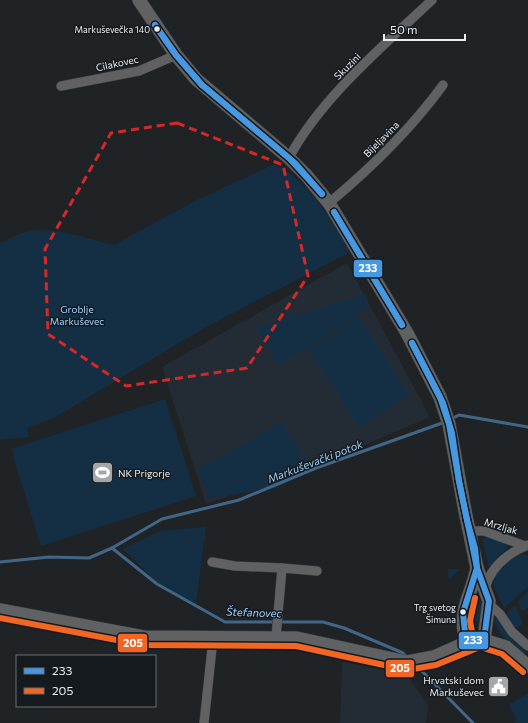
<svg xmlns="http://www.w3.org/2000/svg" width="528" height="723" font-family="Commissioner,sans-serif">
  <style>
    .built { fill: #232c34 }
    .green { fill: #142f44 }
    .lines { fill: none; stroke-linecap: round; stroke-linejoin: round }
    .stream { stroke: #426685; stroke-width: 3 }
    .street-casing { stroke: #3b3e40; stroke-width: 10 }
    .secondary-casing { stroke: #3b3e40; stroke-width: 14 }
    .street { stroke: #5f6163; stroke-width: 9 }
    .secondary { stroke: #5f6163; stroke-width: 13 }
    .bus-1-casing { stroke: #151a1f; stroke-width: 9 }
    .bus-2-casing { stroke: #151a1f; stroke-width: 9 }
    .bus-1 { stroke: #4699e1; stroke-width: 6 }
    .bus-2 { stroke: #f26522; stroke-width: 6 }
    .marked { fill: none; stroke: #d62828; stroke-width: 3; stroke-dasharray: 8 5; stroke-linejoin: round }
    .bus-dot { fill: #eaeef1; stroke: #151a1f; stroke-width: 1.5 }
    .labels { text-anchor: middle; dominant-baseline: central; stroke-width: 3; stroke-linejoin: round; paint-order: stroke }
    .bus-label { font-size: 9px; fill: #eaeef1; stroke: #151a1f; text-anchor: end }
    .street-label { font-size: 10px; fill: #eaeef1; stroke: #151a1f }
    .park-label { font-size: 10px; fill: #a0d2fd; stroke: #151a1f }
    .poi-label { font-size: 10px; fill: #eaeef1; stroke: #151a1f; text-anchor: start }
    .water-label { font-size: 11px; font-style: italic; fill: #9dcff9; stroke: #151a1f }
    .line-badge { stroke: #151a1f; stroke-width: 1.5 }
    .badge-label { font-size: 11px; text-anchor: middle; font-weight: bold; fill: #fff }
  </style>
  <rect width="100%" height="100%" fill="#202326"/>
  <g class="built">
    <path d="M347,263L430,417L322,463L206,504L162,367Z"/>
    <path d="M342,662L406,674L428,705L426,723H340Z"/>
  </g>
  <g class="green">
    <path d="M275,164C311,184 330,218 350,252L204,328L52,419L27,428L29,437L0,440V243C6,240 13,237 20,234C50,223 84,239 114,245L199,199Z"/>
    <path d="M365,294L368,299L366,302L369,307L279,366L256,327Z"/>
    <path d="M358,316L409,395L359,428L308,349Z"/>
    <path d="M165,399L196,496L41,546L11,449Z"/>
    <path d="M280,421L313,469L276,488L209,498L198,467L222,457Z"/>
    <path d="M206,527L196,603L164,589L123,549L160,531Z"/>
    <path d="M489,537L507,543V549L498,556L489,567L482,538Z"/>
    <path d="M519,555H528V587L504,608L493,585L494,580L498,572L511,559Z"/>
    <path d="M448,569H461L449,579Z"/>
    <path d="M528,591V608L521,611L518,602Z"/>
    <path d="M478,601L483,603V613L478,621L471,622L469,619C470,612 471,606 478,601Z"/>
    <path d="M515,605L523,624L514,628L507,613Z"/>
    <path d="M496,618L508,634L522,646L528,658C515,647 497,637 494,619Z"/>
    <path d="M528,693V723H514L517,720L509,705Z"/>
  </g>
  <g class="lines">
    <g class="stream">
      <path d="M451,419L459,415L528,427"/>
      <path d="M112,548L162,519L239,500L316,468L445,422"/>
      <path d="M0,562L49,557L89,558L112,548L157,584L225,622H323L344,628L403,653L408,658"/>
      <path d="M415,664L473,723"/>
    </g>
    <defs>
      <g id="street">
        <path d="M61,86L139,71L176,55"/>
        <path d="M289,158C320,99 384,45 432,0"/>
        <path d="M329,203C371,168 411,129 443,85"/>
        <path d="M469,531H484L525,546"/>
        <path d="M212,562L235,566L282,568"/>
        <path d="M485,588C491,567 508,553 528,545"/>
        <path d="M490,605L500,614L512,632L528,646"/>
        <path d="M276,637L282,568L317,571"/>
        <path d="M204,723L213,639"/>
      </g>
      <g id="secondary">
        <path d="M139,0L176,55L196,79L289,158L306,175L329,203L407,333L440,397L449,424L465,511L477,568L489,601L484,640"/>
        <path d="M0,610L144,637L297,638L407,662L434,657L470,641L480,639L506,647L528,666"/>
        <path d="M466,643C458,606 470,601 477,568"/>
      </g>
    </defs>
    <use href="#street" class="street-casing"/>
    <use href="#secondary" class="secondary-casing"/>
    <use href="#street" class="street"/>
    <use href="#secondary" class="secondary"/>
    <defs>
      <g id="bus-1">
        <path d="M155,25L176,55L202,85"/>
        <path d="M155,25L176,55L202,85"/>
        <path d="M202,85L239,116"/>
        <path d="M202,85L239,116"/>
        <path d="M239,116L295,163L322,194"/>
        <path d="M239,116L289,158L322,194"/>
        <path d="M334,212L402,325"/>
        <path d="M334,212L402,325"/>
        <path d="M412,343L443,403L452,433L459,481"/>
        <path d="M412,343L440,397L449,424L459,481"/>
        <path d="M459,481L467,520"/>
        <path d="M459,481L467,520"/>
        <path d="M467,520L475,548L477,568"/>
        <path d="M467,520L477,568"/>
        <path d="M477,568L489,601L484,640H475L466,643L463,613Z"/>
      </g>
      <g id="bus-2">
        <path d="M0,618L143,645L296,646L407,670L436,665L480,647L502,654L523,672"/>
        <path d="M474,642L470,621L475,598"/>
      </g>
    </defs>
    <use href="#bus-1" class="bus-1-casing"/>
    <use href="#bus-2" class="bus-2-casing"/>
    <use href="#bus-1" class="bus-1"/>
    <use href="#bus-2" class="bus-2"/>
  </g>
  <path class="marked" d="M177,123L283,165L308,276L247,368L126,386L48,334L45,249L111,133Z"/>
  <defs>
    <symbol id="stadium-square" viewBox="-11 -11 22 22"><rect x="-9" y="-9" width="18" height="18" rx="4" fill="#a3a7aa" stroke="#151a1f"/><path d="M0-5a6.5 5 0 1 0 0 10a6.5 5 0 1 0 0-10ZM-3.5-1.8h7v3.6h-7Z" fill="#fff"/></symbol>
    <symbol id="civic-square" viewBox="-11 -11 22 22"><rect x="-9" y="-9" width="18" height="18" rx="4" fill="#a3a7aa" stroke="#151a1f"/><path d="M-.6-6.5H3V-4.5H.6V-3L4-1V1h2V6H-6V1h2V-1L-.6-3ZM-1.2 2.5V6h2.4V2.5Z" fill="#fff"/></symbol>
  </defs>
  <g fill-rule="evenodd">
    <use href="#stadium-square" x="90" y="460" width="25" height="25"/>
    <use href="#civic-square" x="486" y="674" width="25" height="25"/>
  </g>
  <g class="bus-dot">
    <circle cx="157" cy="29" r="3.5"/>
    <circle cx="463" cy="612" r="3.5"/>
  </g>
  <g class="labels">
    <g class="bus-label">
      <text x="150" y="29">Markuševečka 140</text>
      <text x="456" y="607">Trg svetog<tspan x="456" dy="12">Šimuna</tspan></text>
    </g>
    <g class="street-label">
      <text transform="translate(117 63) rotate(-12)">Cilakovec</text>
      <text transform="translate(347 66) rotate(-45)">Skuzini</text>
      <text transform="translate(381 139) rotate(-45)">Bijeljavina</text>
      <text transform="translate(501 526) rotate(16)">Mrzljak</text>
    </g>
    <g class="park-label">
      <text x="77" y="309">Groblje<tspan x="77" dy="12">Markuševec</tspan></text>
    </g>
    <g class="poi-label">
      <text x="118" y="473">NK Prigorje</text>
      <text x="484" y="680" text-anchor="end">Hrvatski dom<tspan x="484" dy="12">Markuševec</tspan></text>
    </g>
    <g class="water-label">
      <text transform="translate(315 461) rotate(-21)">Markuševački potok</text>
      <text transform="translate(254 612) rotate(2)">Štefanovec</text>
    </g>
  </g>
  <g class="line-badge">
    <rect x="353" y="259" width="30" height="19" rx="4" fill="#4699e1"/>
    <rect x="458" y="631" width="31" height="19" rx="4" fill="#4699e1"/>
    <rect x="117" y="633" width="31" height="20" rx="4" fill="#f26522"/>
    <rect x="385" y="659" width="30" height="19" rx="4" fill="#f26522"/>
  </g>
  <g class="badge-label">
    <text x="368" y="272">233</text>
    <text x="473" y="644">233</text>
    <text x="133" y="647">205</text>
    <text x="400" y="672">205</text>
  </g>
  <rect x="16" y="655" width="140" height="52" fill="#151a1f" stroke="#6a6f73"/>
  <rect x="24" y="668" width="20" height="6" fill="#4699e1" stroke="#6a6f73"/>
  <text x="52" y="675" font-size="12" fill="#eaeef1">233</text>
  <rect x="24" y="688" width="20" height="6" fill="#f26522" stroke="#6a6f73"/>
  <text x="52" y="695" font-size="12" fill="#eaeef1">205</text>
  <path d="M384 34v6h81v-6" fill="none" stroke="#eaeef1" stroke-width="2"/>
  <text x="390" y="34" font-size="12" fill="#eaeef1" stroke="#151a1f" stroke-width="3" paint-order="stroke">50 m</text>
</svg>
